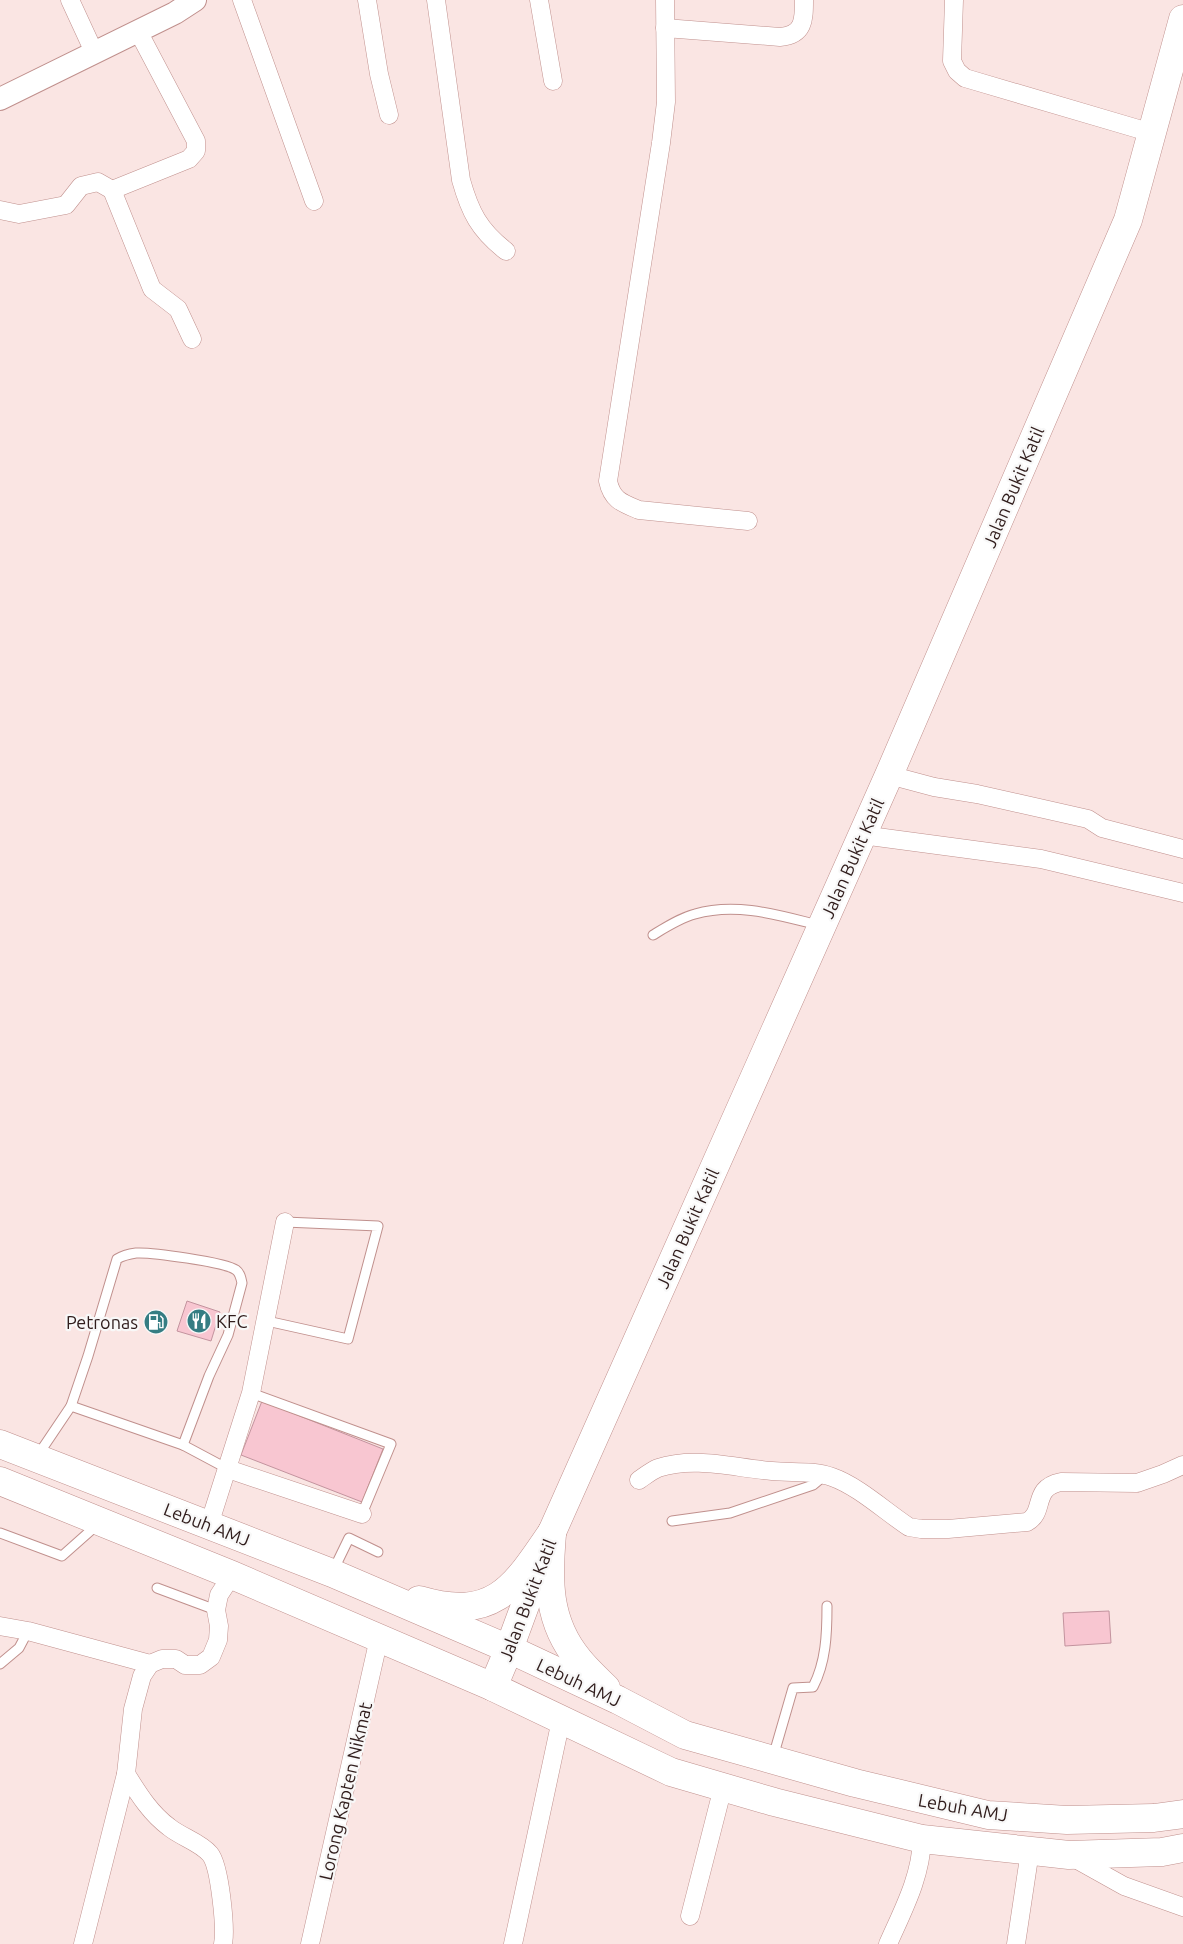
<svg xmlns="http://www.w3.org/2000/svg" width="1183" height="1944" font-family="Ubuntu,sans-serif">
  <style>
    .building { fill: #f8c6d1; stroke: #c3939e }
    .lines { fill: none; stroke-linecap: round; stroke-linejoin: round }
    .service-casing { stroke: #c0908d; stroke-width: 11 }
    .minor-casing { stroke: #c0908d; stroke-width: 19 }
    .tertiary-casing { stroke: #c0908d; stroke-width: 24 }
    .primary-casing { stroke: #c0908d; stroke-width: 29 }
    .trunk-casing { stroke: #c0908d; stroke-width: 29 }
    .service { stroke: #fff; stroke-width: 9 }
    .minor { stroke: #fff; stroke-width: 18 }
    .tertiary { stroke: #fff; stroke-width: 22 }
    .primary { stroke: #fff; stroke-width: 28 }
    .trunk { stroke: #fff; stroke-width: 28 }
    .labels { text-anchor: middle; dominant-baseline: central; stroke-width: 4.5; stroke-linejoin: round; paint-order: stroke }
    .street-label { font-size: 18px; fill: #301d1c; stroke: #f8f8f8 }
    .poi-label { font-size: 18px; fill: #301d1c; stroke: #f8f8f8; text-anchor: start }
  </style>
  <rect width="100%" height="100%" fill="#fae5e3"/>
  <g class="building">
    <path d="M187,1301L220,1312L211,1341L177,1331Z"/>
    <path d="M262,1401L383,1449L362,1502L241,1455Z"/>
    <path d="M1109,1611L1111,1643L1065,1646L1063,1613Z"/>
  </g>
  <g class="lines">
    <defs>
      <g id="service">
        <path d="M653,935C666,927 680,918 695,914C736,902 778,915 818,925"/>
        <path d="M267,1321L348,1339L378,1226L285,1222"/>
        <path d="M251,1393L391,1444L362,1514"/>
        <path d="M71,1406L88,1356L117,1259C122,1256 129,1254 136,1253C150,1252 225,1262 236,1270C240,1273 241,1278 242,1283L228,1335L209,1376L183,1445"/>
        <path d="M38,1455L71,1406L183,1445L228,1469"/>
        <path d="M672,1521L730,1513L813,1485L825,1475"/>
        <path d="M0,1533L62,1556L97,1525"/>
        <path d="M333,1571L349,1538L378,1552"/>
        <path d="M157,1588L216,1610"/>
        <path d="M0,1664L19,1648L28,1631"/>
        <path d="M773,1757L793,1688L813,1687C826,1662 827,1634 827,1606"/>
      </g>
      <g id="minor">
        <path d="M70,0L94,52"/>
        <path d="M242,0L314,201"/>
        <path d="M367,0L379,74L389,115"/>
        <path d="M436,0L461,180C470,212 479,230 506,251"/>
        <path d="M539,0L553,81"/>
        <path d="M665,0L666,102L661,143L608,481C612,500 622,503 639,510L748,521"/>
        <path d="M954,0L952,61L957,71L965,78L1152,133"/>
        <path d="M665,28L780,37C804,35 804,20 804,0"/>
        <path d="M112,190L189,159L196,151V141L138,31"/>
        <path d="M0,210L19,214L66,205L81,186L98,182L112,190L152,289L178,309L192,339"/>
        <path d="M889,775L934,787L977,794L1088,819L1102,828L1183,849"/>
        <path d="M862,835L1041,859L1183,893"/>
        <path d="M228,1469L362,1514"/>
        <path d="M639,1480C645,1476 651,1471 658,1468C695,1456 734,1468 772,1471C792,1473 813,1470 832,1477C858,1486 886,1512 909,1527L921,1529H948L1027,1522C1046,1512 1031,1488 1061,1482L1137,1483L1163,1474L1183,1465"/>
        <path d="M209,1525L251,1393L285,1222"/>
        <path d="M0,1626L28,1631L150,1664"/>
        <path d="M126,1774C138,1793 150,1813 169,1827C181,1837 200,1842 210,1854C220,1866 226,1929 223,1944"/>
        <path d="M1072,1857L1124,1886L1183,1907"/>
        <path d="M690,1916L723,1787"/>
        <path d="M83,1944L126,1774L133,1709L142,1676L150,1664L162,1659H176L185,1665H200L211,1657L218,1640L219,1626L216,1610L219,1595L232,1575"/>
        <path d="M310,1944L379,1638"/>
        <path d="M513,1944L561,1720"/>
        <path d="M888,1944C903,1910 921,1877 922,1839"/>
        <path d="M1016,1944L1030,1851"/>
      </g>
      <path id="tertiary" d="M0,99L175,13L195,0"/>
      <path id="primary" d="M493,1687L509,1649L552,1532L889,775L1128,220L1183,19"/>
      <g id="trunk">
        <path d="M0,1444L332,1573L509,1649L618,1700L685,1735L855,1783L988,1815L1067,1820L1154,1818L1183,1814"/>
        <path d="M0,1481L232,1575L493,1687L671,1772L774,1802L922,1839L1069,1855L1162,1852L1183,1848"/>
        <path d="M552,1534C548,1580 547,1622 579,1660C587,1670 597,1679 606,1688"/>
        <path d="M419,1600C494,1622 514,1588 552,1532"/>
      </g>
    </defs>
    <use href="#service" class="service-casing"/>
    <use href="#minor" class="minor-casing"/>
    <use href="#tertiary" class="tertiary-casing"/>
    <use href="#primary" class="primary-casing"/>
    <use href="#trunk" class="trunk-casing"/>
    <use href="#service" class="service"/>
    <use href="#minor" class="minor"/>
    <use href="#tertiary" class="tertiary"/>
    <use href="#primary" class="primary"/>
    <use href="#trunk" class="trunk"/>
  </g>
  <defs>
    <symbol id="restaurant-disc" viewBox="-11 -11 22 22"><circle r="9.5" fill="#357d83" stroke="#f8f8f8"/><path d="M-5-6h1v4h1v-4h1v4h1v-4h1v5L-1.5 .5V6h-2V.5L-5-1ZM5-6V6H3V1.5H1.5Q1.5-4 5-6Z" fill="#fff"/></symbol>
    <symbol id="fuel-disc" viewBox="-11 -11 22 22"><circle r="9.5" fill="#357d83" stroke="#f8f8f8"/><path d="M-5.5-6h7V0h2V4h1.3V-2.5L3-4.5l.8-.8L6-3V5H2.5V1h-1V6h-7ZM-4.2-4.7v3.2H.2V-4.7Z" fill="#fff"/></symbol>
  </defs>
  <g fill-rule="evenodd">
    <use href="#restaurant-disc" x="185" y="1307" width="28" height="28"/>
    <use href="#fuel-disc" x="142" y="1308" width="28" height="28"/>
  </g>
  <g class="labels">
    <g class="street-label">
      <text transform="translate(1013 487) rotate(-67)">Jalan Bukit Katil</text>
      <text transform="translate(852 858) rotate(-66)">Jalan Bukit Katil</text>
      <text transform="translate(687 1228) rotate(-66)">Jalan Bukit Katil</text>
      <text transform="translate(207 1524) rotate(21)">Lebuh AMJ</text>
      <text transform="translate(527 1600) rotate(-69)">Jalan Bukit Katil</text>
      <text transform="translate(579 1682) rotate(25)">Lebuh AMJ</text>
      <text transform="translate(345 1791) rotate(-77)">Lorong Kapten Nikmat</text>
      <text transform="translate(963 1807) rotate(10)">Lebuh AMJ</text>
    </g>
    <g class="poi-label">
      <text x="216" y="1321">KFC</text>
      <text x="138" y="1322" text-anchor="end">Petronas</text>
    </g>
  </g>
</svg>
